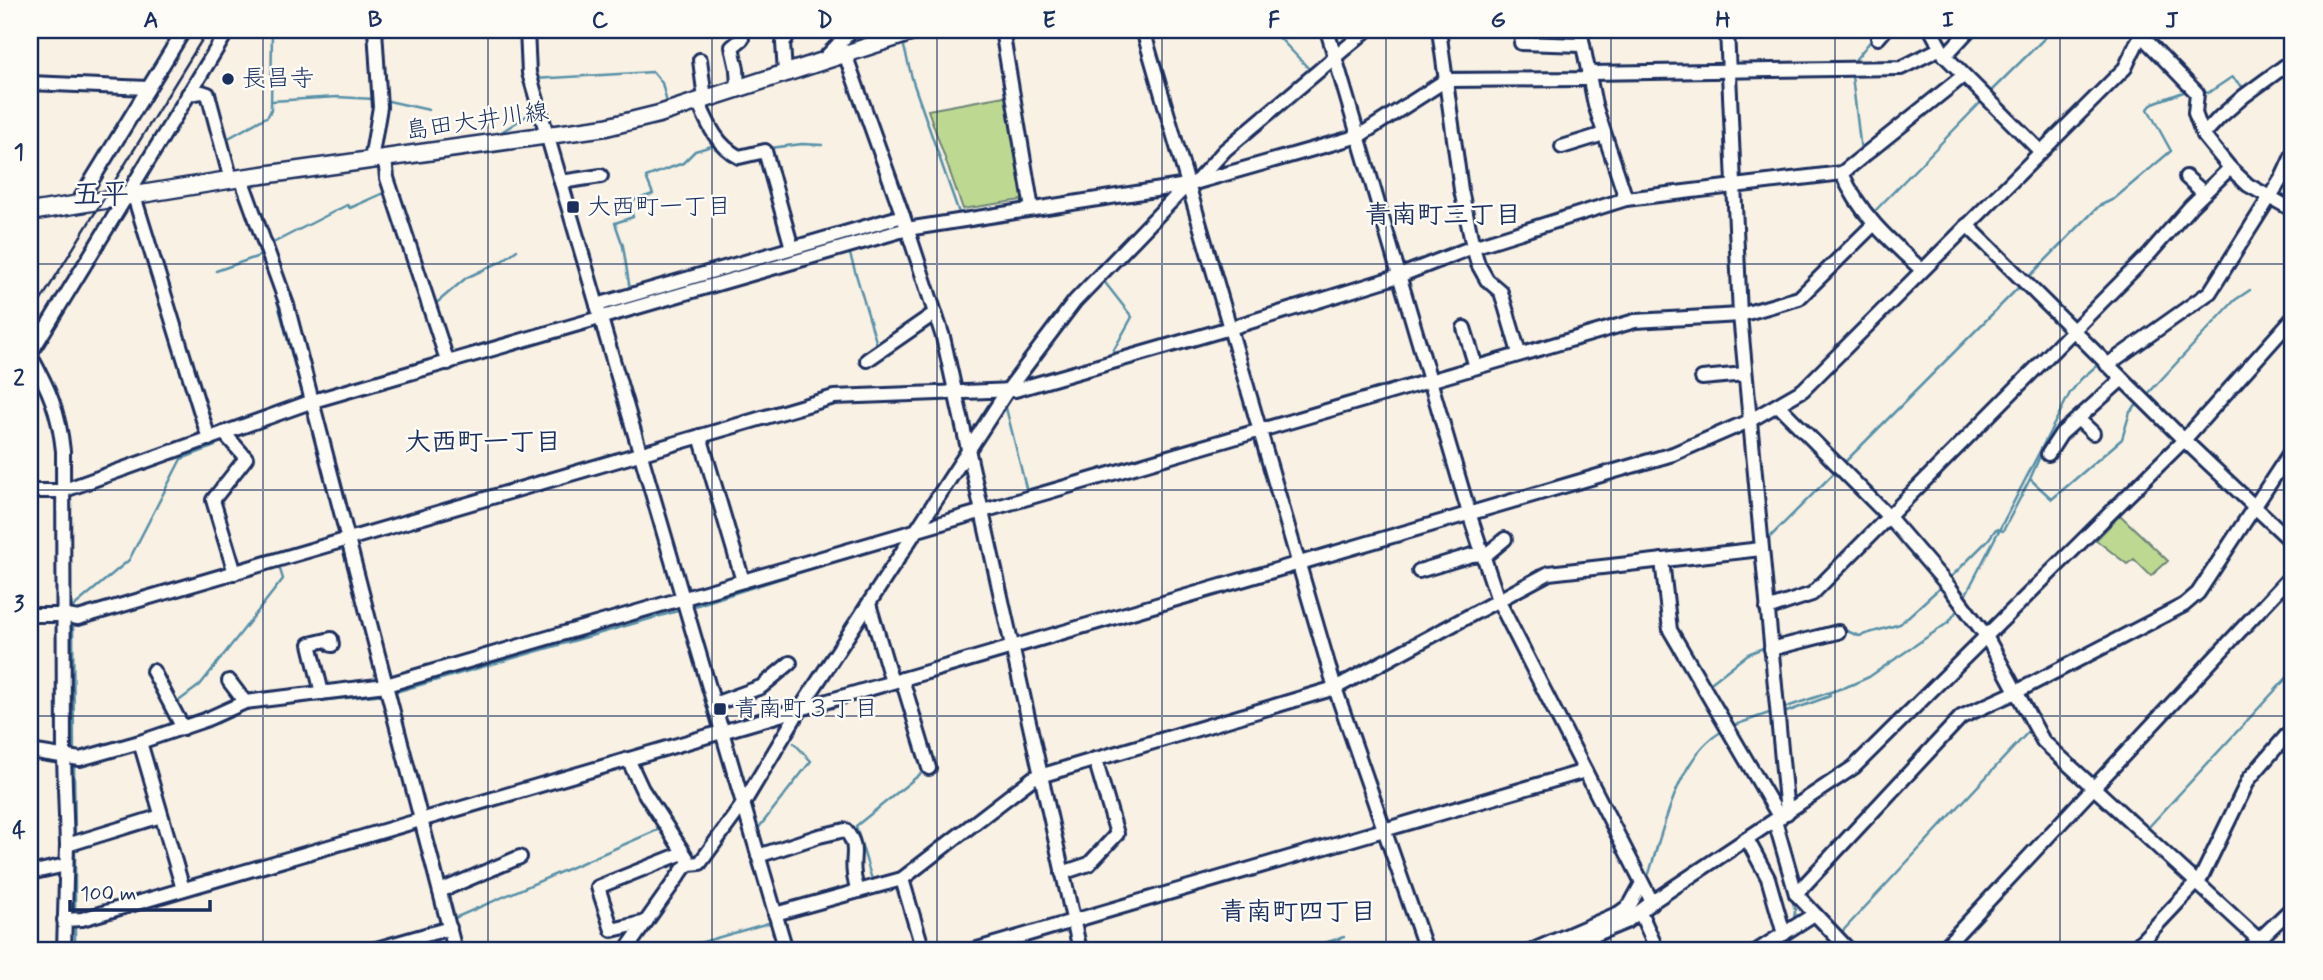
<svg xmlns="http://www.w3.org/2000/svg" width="2323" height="980" font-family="Mynerve,'Klee One',sans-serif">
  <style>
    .green { fill: #bdd991; stroke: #6c8478; stroke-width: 2 }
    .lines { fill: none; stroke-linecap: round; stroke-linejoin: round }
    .stream { stroke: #5790a8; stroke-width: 2.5 }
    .minor-casing { stroke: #1b2f5e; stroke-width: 18 }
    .major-casing { stroke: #1b2f5e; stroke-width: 21 }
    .minor { stroke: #fdfcf7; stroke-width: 12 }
    .major { stroke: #fdfcf7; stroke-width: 16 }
    .rail { stroke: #1b2f5e; stroke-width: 2.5 }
    .grid { fill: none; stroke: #1b2f5e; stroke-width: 2; stroke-opacity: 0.55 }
    .poi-dot { fill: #1b2f5e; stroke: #fdfcf7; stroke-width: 2.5 }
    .labels { text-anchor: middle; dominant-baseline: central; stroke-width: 5; stroke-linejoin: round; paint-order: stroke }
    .poi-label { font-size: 24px; fill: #1b2f5e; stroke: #fdfcf7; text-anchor: start }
    .street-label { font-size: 24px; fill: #1b2f5e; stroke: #fdfcf7 }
    .neighbourhood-label { font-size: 26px; font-weight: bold; fill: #1b2f5e; stroke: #fdfcf7 }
    .quarter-label { font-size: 28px; font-weight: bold; fill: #1b2f5e; stroke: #fdfcf7 }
    .neatline { fill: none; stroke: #1b2f5e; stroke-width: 2.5 }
    .grid-label { font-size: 23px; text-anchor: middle; font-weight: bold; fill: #1b2f5e }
  </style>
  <rect width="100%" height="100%" fill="#f9f1e4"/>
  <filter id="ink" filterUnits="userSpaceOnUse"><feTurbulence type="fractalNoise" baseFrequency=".0143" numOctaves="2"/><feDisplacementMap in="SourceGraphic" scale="14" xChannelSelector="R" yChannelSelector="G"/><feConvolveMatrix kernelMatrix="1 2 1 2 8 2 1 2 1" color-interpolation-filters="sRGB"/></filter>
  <g filter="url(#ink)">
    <g class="green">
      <path d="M1010,95L1027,199L963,209L928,110Z"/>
      <path d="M2120,515L2168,561L2151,576L2134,559L2127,564L2096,540Z"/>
    </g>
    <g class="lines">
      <g class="stream">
        <path d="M1272,30L1311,71"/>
        <path d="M1612,30L1666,34"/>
        <path d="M903,43L913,82L959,213L911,222"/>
        <path d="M1851,65L1873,38"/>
        <path d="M1451,72L1584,73"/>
        <path d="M534,79L653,72L662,83L667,103"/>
        <path d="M2201,91L2208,93L2232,77L2246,90"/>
        <path d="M1988,94L2053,30"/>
        <path d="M384,100L429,110"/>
        <path d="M272,101L337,97L374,99"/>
        <path d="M1358,128L1436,79"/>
        <path d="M468,138L500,133L534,111"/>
        <path d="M225,140L268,116L271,110L272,30"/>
        <path d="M216,145L221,172L218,174"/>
        <path d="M770,148L802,144L822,145"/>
        <path d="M1861,151L1852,76L1878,74"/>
        <path d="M1261,157L1352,130"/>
        <path d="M1190,178L1215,153"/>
        <path d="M2267,190L2286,153L2293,125"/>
        <path d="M1035,202L1180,179"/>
        <path d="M959,213L1028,203"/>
        <path d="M1871,215L1984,99"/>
        <path d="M273,243L347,205L350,208L386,192"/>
        <path d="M849,251L878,348"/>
        <path d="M216,271L262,255L275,293L304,400"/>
        <path d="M2027,279L2099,206L2114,199L2171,151L2148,109L2153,103L2189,90"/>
        <path d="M1405,280L1471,255"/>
        <path d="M630,290L623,246L615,223L633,217L629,202L653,194L646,177L683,163L695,151L715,145"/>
        <path d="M1348,298L1396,284"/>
        <path d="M636,301L901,224"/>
        <path d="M433,306L466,278L502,261L517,250"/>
        <path d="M1067,369L1111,355L1132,317L1103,280"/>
        <path d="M367,379L414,365"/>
        <path d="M957,386L1007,384"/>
        <path d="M1020,395L1011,398L1005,404L1027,492"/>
        <path d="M2145,397L2235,300L2250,290"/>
        <path d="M2040,456L2030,479L2052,499L2122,439L2130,412L2140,402"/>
        <path d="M1842,465L2022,284"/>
        <path d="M1765,542L1837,470"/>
        <path d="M236,565L301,547"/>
        <path d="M213,572L230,567"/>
        <path d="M1948,580L1988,540L1996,529L2003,531L2030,479"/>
        <path d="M1963,600L2070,393L2081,379L2101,362"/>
        <path d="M691,607L858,554"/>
        <path d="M73,614V607L129,560L181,459L215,446L217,441"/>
        <path d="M73,620L74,754"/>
        <path d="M1842,629L1859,636L1900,624L1943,585"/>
        <path d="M1707,686L1748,654L1768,646"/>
        <path d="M392,693L681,610"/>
        <path d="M176,703L200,685L283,579L279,566"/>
        <path d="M1781,709L1851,685L1869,677L1949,622L1958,609"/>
        <path d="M1781,714L1830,696L1829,693"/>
        <path d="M1732,726L1772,712"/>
        <path d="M190,731L218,723L250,708L385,694"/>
        <path d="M1045,768L1119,746"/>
        <path d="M725,819L737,801"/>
        <path d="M757,830L811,761L794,743"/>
        <path d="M2146,830L2293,671"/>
        <path d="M75,838L74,767L94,761"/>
        <path d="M75,849V915"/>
        <path d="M1647,880C1662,834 1678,754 1723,731"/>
        <path d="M873,883L856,826L924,771"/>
        <path d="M909,883L1017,798"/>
        <path d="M1791,896L1795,910L1794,921"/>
        <path d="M1636,906L1643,893"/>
        <path d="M450,920L662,828"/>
        <path d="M75,922V950"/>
        <path d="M1839,935L2030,730"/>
        <path d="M390,939L444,923"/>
        <path d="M1772,948L1811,924"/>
        <path d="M351,950L374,944"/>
        <path d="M683,950L682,948L772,922"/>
        <path d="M1301,950L1344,937"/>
        <path d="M1825,950L1834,940"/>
      </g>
      <defs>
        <g id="minor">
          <path d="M527,30L529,73L786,950"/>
          <path d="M1002,30L1032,209"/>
          <path d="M1143,30L1335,688L1426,950"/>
          <path d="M1327,30L1469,513L1498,600L1652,902"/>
          <path d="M1439,30L1461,190L1473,247L1478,264L1487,280L1501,292L1519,353"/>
          <path d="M1580,30L1595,105L1626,199"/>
          <path d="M1727,30L1740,315L1787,813"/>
          <path d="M1931,30L1945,56L2040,151"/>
          <path d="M2140,34L2197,93L2195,113L2203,135L2230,168L2248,185L2293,210"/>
          <path d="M1878,38L1885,30"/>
          <path d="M1521,43L1583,45"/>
          <path d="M845,54L903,216L943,337L1080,950"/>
          <path d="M1945,56L1969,30"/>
          <path d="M700,60L705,99"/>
          <path d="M823,60L852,30"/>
          <path d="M785,73L783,43L791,30"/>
          <path d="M30,83L148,88"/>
          <path d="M738,88L737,69L732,47L742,39L741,30"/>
          <path d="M188,94L202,92L208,94L231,180"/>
          <path d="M698,101C708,124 716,145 739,157L765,151L792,248"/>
          <path d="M2203,135L2220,117L2244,96L2293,60"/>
          <path d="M1562,147L1604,134"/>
          <path d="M385,158L387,178L448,363"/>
          <path d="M371,160L380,107L375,30"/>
          <path d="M1842,173C1859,214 1890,241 1922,270"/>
          <path d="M2186,177L2204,193"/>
          <path d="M241,178L287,305L455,950"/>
          <path d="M561,182L601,176"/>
          <path d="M1195,183L1225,150L1367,30"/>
          <path d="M134,196L209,439"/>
          <path d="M76,206L184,30"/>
          <path d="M1967,225L2184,440L2293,543"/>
          <path d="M597,305L903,216"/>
          <path d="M1464,328L1476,367"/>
          <path d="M30,354L228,30"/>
          <path d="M30,355C49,389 59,412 63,451L64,758L67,845L64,950"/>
          <path d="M867,360L935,313"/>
          <path d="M2107,365L2210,292L2283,176L2293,154"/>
          <path d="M1702,378L1745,374"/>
          <path d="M1778,405L1888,516L1950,588L1986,636L2043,741L2270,950"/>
          <path d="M2078,419L2093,433"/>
          <path d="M224,433L246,458L213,500L235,573"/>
          <path d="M700,436L743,581"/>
          <path d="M2048,454L2061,434L2122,379"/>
          <path d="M30,491H62L313,401L907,229L1187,185L1359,136L1446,80L1584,79L1590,73L1901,68L1939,49"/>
          <path d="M1662,560L1670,630L1780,818"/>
          <path d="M1419,571L1472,555L1487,554L1505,539"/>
          <path d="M869,604L892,682"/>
          <path d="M1767,609L1812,594L2150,253L2191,206L2230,168"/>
          <path d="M30,615H62L78,618L834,397L1015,390L1230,328L1399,276L1473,247L1626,199L1842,173L1963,76"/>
          <path d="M1771,649L1838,632"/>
          <path d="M153,671L183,728"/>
          <path d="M902,679L929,768"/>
          <path d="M229,681L245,702"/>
          <path d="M322,693L310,644L331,639L332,645"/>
          <path d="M714,704L761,687L790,663"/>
          <path d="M140,742L205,720L245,702L386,685L1635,321L1740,315L1799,298L1873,225"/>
          <path d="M30,751L80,759L140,742L183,889"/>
          <path d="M628,759L642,789L687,858"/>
          <path d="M1775,821L1796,894L1849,950"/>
          <path d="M1747,839L1768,878L1784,934"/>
          <path d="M67,845L161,816"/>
          <path d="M758,856L819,836L845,830C860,847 851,855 854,874C854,880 857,886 858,891"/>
          <path d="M30,873L66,865"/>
          <path d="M1062,873L1089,864L1117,834L1095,759"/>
          <path d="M902,879L923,950"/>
          <path d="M440,891L520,857"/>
          <path d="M1796,894L1961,717L2016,692L2184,605L2198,593L2293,448"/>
          <path d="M1640,912L1657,950"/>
          <path d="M775,914L902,879L1033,778L1335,688L1549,573L1761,549"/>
          <path d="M64,920L82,919L1673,454L1749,421L1803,390L2125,68L2143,30"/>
          <path d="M646,922L612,930L598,887L683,853"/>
          <path d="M373,950L450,928"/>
          <path d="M626,950L684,868L689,864L700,863L743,804L800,709L1007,391L1075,301L1187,185"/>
          <path d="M974,950L1585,771"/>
          <path d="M1533,950L1619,913L1630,905L1642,883"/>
          <path d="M1558,950L1626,922L1652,902L1854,767L2184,440L2293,318"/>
          <path d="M1758,950L1813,915"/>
          <path d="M1942,950L2293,574"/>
          <path d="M2133,950L2201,878L2249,779L2293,728"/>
          <path d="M2248,950L2293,907"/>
        </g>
        <path id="major" d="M30,212L241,178L606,127L659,114L919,30"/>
      </defs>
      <use href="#minor" class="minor-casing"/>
      <use href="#major" class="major-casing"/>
      <use href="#minor" class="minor"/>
      <use href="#major" class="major"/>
      <path class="rail" d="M30,318L208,30"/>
    </g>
  </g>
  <path class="grid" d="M263,30V950M488,30V950M712,30V950M937,30V950M1162,30V950M1386,30V950M1611,30V950M1835,30V950M2060,30V950M30,264H2293M30,490H2293M30,716H2293"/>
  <g class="poi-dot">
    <circle cx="228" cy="79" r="7"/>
    <rect x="566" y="200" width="14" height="14" rx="3.5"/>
    <rect x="713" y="702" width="14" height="14" rx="3.5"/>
  </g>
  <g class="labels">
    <g class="poi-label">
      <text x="242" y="79">長昌寺</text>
      <text x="587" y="207">大西町一丁目</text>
      <text x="734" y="709">青南町３丁目</text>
    </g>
    <g class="street-label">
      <text transform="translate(477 122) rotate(-8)">島田大井川線</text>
    </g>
    <g class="neighbourhood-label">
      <text x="1443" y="216">青南町三丁目</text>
      <text x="483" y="443">大西町一丁目</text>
      <text x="1298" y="913">青南町四丁目</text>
    </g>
    <g class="quarter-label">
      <text x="101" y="195">五平</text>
    </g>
  </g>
  <rect width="2323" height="980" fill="none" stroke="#fdfcf7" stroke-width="77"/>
  <path d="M70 900v10h140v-10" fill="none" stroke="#1b2f5e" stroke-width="3.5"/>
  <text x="80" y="900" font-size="21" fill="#1b2f5e" stroke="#fdfcf7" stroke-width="5" paint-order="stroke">100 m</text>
  <rect x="38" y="38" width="2246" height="904" class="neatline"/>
  <g class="grid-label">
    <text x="151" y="27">A</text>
    <text x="375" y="27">B</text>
    <text x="600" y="27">C</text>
    <text x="825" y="27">D</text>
    <text x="1049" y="27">E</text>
    <text x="1274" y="27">F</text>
    <text x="1498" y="27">G</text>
    <text x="1723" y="27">H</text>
    <text x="1948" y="27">I</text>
    <text x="2172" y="27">J</text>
    <text x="19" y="159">1</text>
    <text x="19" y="385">2</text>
    <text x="19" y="611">3</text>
    <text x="19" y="837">4</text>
  </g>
</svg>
